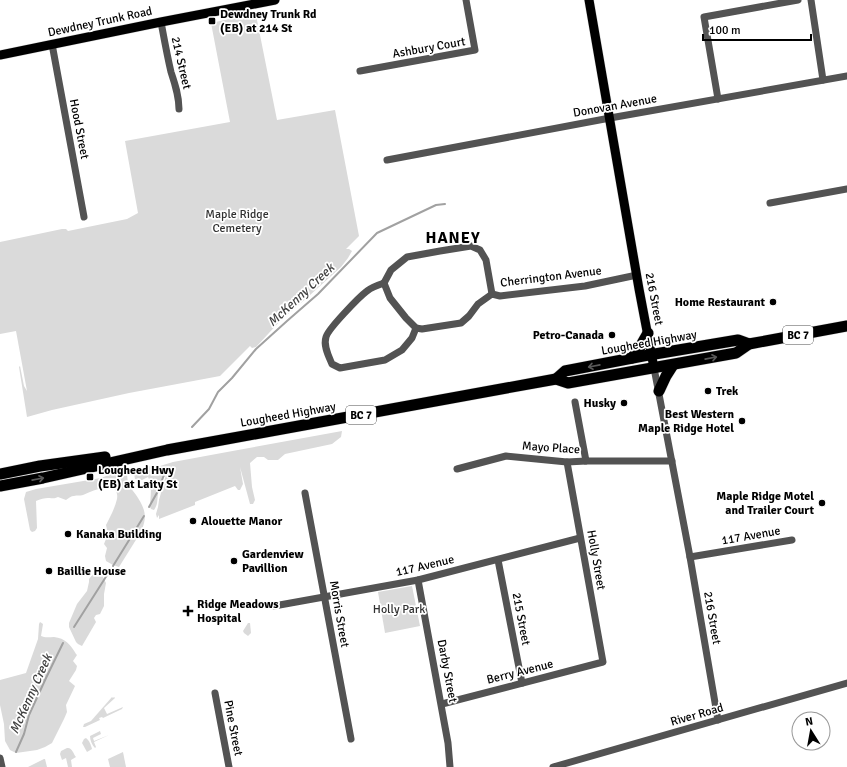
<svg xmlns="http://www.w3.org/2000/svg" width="847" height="767" font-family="Signika,sans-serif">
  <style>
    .green { fill: #dadada }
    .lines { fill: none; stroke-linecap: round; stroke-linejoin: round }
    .stream { stroke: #a1a1a1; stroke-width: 2 }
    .major-casing { stroke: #dbdbdb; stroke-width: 10 }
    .highway-casing { stroke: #dbdbdb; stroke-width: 12 }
    .minor { stroke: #535353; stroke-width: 7 }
    .major { stroke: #000; stroke-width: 9 }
    .highway { stroke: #000; stroke-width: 11 }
    .oneway { stroke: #595959 }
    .poi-dot { fill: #000; stroke: #fff; stroke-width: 1.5 }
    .labels { text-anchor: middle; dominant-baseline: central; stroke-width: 3.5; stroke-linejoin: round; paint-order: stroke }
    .shield { fill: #fff; stroke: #4c4c4c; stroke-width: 1 }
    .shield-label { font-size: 11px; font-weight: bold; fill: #000 }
    .poi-label { font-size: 12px; font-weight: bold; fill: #000; stroke: #fff; text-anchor: start }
    .street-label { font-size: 12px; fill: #000; stroke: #fff }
    .park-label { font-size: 12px; fill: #313131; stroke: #fff }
    .water-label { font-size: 13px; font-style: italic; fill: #424242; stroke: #fff }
    .district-label { font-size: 16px; font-weight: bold; letter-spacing: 1px; fill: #000; stroke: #fff }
  </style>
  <rect width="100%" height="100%" fill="#fff"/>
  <g class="green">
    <path d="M256,15L277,120L335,110L359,236L346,249H349L352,251L348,258L341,267L309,296L281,320L256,347L252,348L250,346L220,376L129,393L52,410L27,417L19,367L20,366L24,386L27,391L16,331L0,334V242L62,229H66L68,231L127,219L138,213L125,141L230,122L211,23L238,17Z"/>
    <path d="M342,431L341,437L332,444L285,454L278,460H268L264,457H257L250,463L252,487L255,500L253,504H250L240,467L243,484L240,490H238L235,486L195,502V505L159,519V515L157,518L156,514L158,507L159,500L166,475C162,479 159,488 158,494C157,501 158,504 154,510L151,509L150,507C150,498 153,485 148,477L142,480L135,479L133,469H135L151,466H160L173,462L238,450Z"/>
    <path d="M125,471C129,475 126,482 130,487C148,510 150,519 134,543C129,551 124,559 119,567L113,565L106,561L105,556L107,548L104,544L108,534L106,525C110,517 115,508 117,499C120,479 93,490 83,495C80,496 77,495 74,496C71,496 69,498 66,500L58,497C54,499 53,498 48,498C45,498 40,499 36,501L37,528L35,531L32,532L30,530L24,499L26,492L36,489L101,478L114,473Z"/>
    <path d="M99,572L103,577L106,583L104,594V606L100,614L96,615L94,618L96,622L82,646L78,644L76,642L69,627V623L77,604L87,591L89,582V579L94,573Z"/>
    <path d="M412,586L420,626L385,633L378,592Z"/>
    <path d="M40,622L43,624L41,636C45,638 49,637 54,637C65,638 71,645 76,654L77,655L73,661L77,666L76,670L69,681L75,686L66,705L67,712L64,719L52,743L45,747L37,750L16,753L10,750L5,741L4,724L0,705V680L26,673L38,639L39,624Z"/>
    <path d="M248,623H250L251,633L248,636L244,633L243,631Z"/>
    <path d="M112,697L113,698L114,697L115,698L104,708L107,714L123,707L122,709L103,718L102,717L99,718L100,720L85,727H83L84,724L91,721Z"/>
    <path d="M100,731L101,734L93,738L94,741L109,735L94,742L96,747L95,748C92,745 90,740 90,736Z"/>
    <path d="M86,738C89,740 91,745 92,749L87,752L82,743L84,739Z"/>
    <path d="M67,748C72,747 73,753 76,757L71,760L72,767H68L66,758L62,760L60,754L61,751Z"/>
    <path d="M123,752L126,767H110L108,759Z"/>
    <path d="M45,759L47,767H28L44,759Z"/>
  </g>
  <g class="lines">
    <g class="stream">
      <path d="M192,427L209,409L218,392L232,378L256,349L287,321L318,294L377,233L436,205L445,204"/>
      <path d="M149,507L158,491L165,472"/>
      <path d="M113,566L144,516"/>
      <path d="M74,627L109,572"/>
      <path d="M16,752L24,734L29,715L46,678L63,643"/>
    </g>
    <defs>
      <g id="major">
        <path d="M589,0L639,289L654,368"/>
        <path d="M0,55L161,22L275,0"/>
      </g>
      <g id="highway">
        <path d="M632,358L640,347L648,333"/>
        <path d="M556,379L565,371L643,356L738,340L749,344"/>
        <path d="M659,391L666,376L673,365"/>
        <path d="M0,474L40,466L105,457"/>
        <path d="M0,486L43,478L167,450L556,379L568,383L736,353L749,344L847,326"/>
      </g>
    </defs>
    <use href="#major" class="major-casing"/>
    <use href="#highway" class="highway-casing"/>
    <g class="minor">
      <path d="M811,0L823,80"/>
      <path d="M161,22C164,38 167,55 171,72C175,84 179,96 179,109"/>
      <path d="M52,44L84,217"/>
      <path d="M360,71L475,50L466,0"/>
      <path d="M718,99L704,17L798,0"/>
      <path d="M387,160L610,118L847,76"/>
      <path d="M770,203L847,189"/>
      <path d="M384,283L390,298L406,318L416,328L422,329L461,323L469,316L478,304L492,294L500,296L585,286L637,275"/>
      <path d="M384,283C378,285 372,287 367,291C359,297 328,329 326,337C323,346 329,357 332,364L340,368L385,360L402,350L412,338L416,328"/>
      <path d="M384,283L391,270L407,257L440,251L471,246L480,250L486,260L492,294"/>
      <path d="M654,368L690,557L718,720"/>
      <path d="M575,402L586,461"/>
      <path d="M457,469L506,456L567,462L586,461H672"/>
      <path d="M305,493L351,739"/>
      <path d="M690,557L792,540"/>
      <path d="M498,560L522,683"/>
      <path d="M418,580L448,743L450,767"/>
      <path d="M274,606L418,580L580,538"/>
      <path d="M215,693L229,767"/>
      <path d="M442,704L603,662L567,462"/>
      <path d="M0,758L2,767"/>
      <path d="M553,767L847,683"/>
    </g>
    <use href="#major" class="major"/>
    <use href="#highway" class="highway"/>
  </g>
  <defs><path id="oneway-shaft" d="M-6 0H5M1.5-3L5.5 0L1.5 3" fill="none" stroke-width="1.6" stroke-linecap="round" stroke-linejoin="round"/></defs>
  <g class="oneway">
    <use href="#oneway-shaft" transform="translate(711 358) rotate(-11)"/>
    <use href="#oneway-shaft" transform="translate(594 366) rotate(169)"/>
    <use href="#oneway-shaft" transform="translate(38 479) rotate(-11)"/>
  </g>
  <g class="poi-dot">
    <rect x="208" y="17" width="8" height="8" rx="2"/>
    <circle cx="773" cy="302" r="4"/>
    <circle cx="612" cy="335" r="4"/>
    <circle cx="708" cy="391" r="4"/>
    <circle cx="624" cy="403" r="4"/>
    <circle cx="742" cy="421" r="4"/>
    <rect x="86" y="473" width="8" height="8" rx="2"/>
    <circle cx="822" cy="503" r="4"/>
    <circle cx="193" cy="521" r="4"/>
    <circle cx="68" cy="534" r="4"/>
    <circle cx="234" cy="561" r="4"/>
    <circle cx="49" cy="571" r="4"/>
    <path d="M186 605h4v4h4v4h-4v4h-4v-4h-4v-4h4z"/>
  </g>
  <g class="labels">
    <g class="shield">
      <rect x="783" y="326" width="30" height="18" rx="3"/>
      <rect x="346" y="406" width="30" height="18" rx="3"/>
    </g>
    <g class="shield-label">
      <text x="798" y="335">BC 7</text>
      <text x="361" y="415">BC 7</text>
    </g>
    <g class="poi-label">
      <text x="220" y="14">Dewdney Trunk Rd<tspan x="220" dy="14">(EB) at 214 St</tspan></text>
      <text x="765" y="302" text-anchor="end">Home Restaurant</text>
      <text x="604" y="335" text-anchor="end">Petro-Canada</text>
      <text x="716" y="391">Trek</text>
      <text x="616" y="403" text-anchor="end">Husky</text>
      <text x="734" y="414" text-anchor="end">Best Western<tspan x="734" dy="14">Maple Ridge Hotel</tspan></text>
      <text x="98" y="470">Lougheed Hwy<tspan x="98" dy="14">(EB) at Laity St</tspan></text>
      <text x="814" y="496" text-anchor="end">Maple Ridge Motel<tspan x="814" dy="14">and Trailer Court</tspan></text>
      <text x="201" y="521">Alouette Manor</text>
      <text x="76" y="534">Kanaka Building</text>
      <text x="242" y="554">Gardenview<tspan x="242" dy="14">Pavillion</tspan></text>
      <text x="57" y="571">Baillie House</text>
      <text x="197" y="604">Ridge Meadows<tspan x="197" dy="14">Hospital</tspan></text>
    </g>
    <g class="street-label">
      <text transform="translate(100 22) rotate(-12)">Dewdney Trunk Road</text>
      <text transform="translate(429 48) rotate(-10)">Ashbury Court</text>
      <text transform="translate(181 63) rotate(77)">214 Street</text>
      <text transform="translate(615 106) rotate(-10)">Donovan Avenue</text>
      <text transform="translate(79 129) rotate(79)">Hood Street</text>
      <text transform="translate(551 277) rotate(-7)">Cherrington Avenue</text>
      <text transform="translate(654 299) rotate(79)">216 Street</text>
      <text transform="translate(649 343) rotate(-10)">Lougheed Highway</text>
      <text transform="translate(288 415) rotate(-10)">Lougheed Highway</text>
      <text transform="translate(551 448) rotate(4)">Mayo Place</text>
      <text transform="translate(751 536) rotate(-10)">117 Avenue</text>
      <text transform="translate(596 560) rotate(80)">Holly Street</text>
      <text transform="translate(425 566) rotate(-13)">117 Avenue</text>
      <text transform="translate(339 614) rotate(80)">Morris Street</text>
      <text transform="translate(712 618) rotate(80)">216 Street</text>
      <text transform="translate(521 619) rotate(79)">215 Street</text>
      <text transform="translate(447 671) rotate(79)">Darby Street</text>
      <text transform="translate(520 672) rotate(-14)">Berry Avenue</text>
      <text transform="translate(697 715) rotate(-16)">River Road</text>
      <text transform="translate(233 728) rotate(79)">Pine Street</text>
    </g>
    <g class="park-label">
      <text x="237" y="214">Maple Ridge<tspan x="237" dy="14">Cemetery</tspan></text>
      <text x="399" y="609">Holly Park</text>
    </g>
    <g class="water-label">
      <text transform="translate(301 295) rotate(-43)">McKenny Creek</text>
      <text transform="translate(31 694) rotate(-66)">McKenny Creek</text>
    </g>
    <g class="district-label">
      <text x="453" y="238">HANEY</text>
    </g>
  </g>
  <g transform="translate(811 731) rotate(349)"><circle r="19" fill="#ffffff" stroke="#999999"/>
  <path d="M0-3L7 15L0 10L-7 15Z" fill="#000000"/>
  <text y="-6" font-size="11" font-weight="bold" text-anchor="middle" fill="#000000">N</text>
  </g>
  <path d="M703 34v6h108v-6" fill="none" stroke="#000000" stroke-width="2"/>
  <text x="709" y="34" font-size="12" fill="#000000" stroke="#ffffff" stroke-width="3" paint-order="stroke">100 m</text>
</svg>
